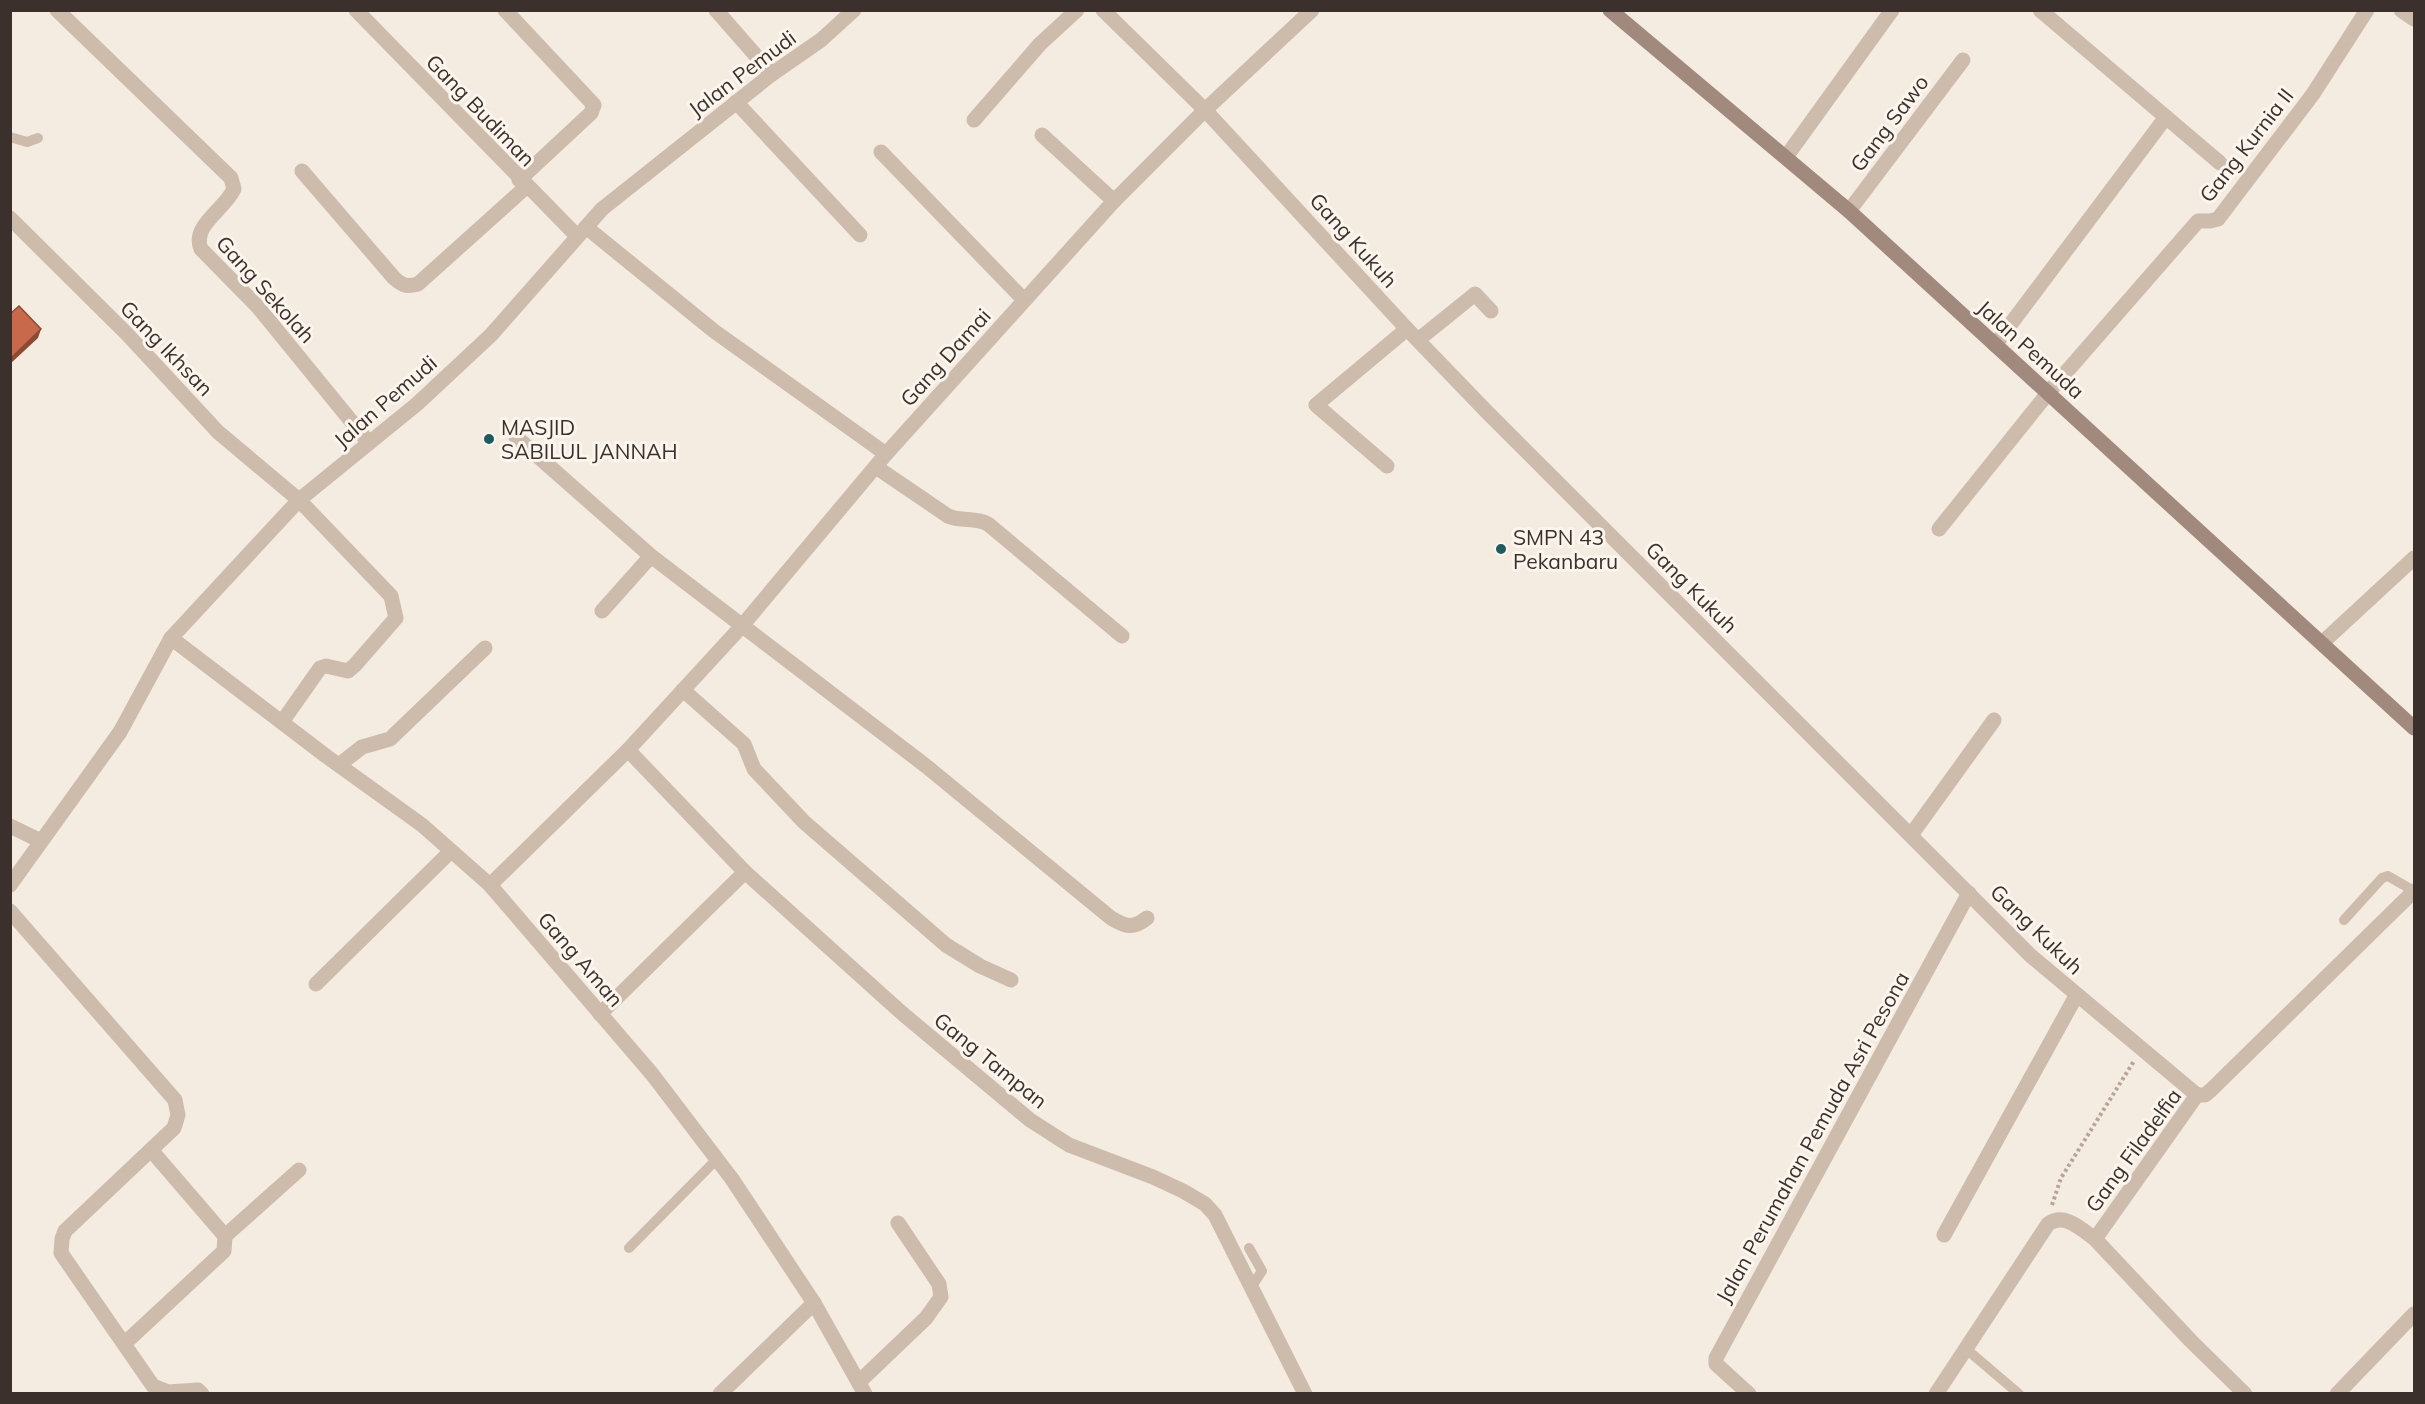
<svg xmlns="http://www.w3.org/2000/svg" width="2425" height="1404" font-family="Mulish,sans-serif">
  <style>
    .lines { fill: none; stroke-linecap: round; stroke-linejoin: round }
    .path { stroke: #b9a596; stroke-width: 4; stroke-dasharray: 3 3; stroke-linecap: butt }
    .service { stroke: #cdbbac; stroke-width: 10 }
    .minor { stroke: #cdbbac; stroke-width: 15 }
    .secondary { stroke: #a18a7d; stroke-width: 15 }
    .shaded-wall { fill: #8c4a34 }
    .building { fill: #c8694b; stroke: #8c4a34; stroke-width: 1.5 }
    .poi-dot { fill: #1f5a5e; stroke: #fbf5ee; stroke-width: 2 }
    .labels { text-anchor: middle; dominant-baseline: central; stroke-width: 6; stroke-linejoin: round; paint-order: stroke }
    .street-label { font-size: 21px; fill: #3b302b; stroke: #fbf5ee }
    .poi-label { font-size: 21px; fill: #3b302b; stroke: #fbf5ee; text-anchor: start }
  </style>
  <rect width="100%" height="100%" fill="#f4ebe1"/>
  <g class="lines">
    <path class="path" d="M2052,1205L2061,1178L2134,1061"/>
    <g class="service">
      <path d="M10,137L27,142L38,138"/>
      <path d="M2344,920L2382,878L2388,876L2414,891"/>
      <path d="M629,1248L717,1159"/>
      <path d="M1249,1248L1262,1271L1252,1286"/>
      <path d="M1965,1348L2019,1394"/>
    </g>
    <g class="minor">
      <path d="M57,10L231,178L234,189C225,209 191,226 201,249L258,307L369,443"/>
      <path d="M356,10L577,236"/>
      <path d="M505,10L594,105L591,113L519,180"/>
      <path d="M716,10L772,74"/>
      <path d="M1103,10L1205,110L1407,329L1487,412L2031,956L2197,1095"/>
      <path d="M2040,10L2220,163"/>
      <path d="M2401,10L2414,19"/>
      <path d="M736,102L860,235"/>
      <path d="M974,120L1040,44L1077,10"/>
      <path d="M1042,135L1114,201"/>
      <path d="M881,152L1024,300"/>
      <path d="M1786,157L1892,10"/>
      <path d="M302,171L394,278C403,286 407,287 418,284L526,187"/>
      <path d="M1849,211L1963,60"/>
      <path d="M10,218L127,334L218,432L299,500L391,596L396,618L355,665L348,671L326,666L320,668L282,722"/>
      <path d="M586,227L714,331L886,454"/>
      <path d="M1418,340L1475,294L1491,311"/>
      <path d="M1995,345L2166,117"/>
      <path d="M516,437L651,556L926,766L1111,918C1126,927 1133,929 1147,918"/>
      <path d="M1387,466L1316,405L1407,329"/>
      <path d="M876,467L948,516C962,522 975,517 988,524L1122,636"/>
      <path d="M1939,529L2048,393L2198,221H2210L2218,219L2313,94L2367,10"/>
      <path d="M602,611L651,556"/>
      <path d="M171,638L326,756L422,825L490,885L652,1074L732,1179L814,1303L865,1394"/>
      <path d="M2322,643L2414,558"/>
      <path d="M683,690L744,744L754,769L804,822L946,945L980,966L1011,980"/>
      <path d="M628,750L745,872L903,1014L1030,1120L1069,1145L1153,1177L1183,1191L1205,1204L1215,1215L1305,1394"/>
      <path d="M339,765L362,747L390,739L485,648"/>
      <path d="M10,826L41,841"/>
      <path d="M1911,835L1994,720"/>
      <path d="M10,885L120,732L171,638L299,500L417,404L491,335L602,209L772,74L821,40L854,10"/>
      <path d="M490,885L628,750L741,627L886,454L1114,201L1205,110L1312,10"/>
      <path d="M10,911L175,1100L178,1115L174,1128L65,1231L62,1239L61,1253L153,1386L168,1392L198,1390L202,1394"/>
      <path d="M316,984L451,851"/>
      <path d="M600,1014L745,872"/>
      <path d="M1944,1235L2076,996"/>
      <path d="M225,1236L299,1170"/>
      <path d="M124,1344L224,1251L225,1236L151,1150"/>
      <path d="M859,1382L926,1318L941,1297L939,1284L898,1223"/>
      <path d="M720,1394L814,1303"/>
      <path d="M1749,1394L1716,1364V1358L1969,893"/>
      <path d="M1936,1394L2048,1224C2064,1212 2081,1229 2095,1239"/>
      <path d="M2245,1394L2190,1340L2095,1239L2197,1095H2205L2211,1090L2414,891"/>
      <path d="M2337,1394L2414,1314"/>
    </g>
    <path class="secondary" d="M1610,10L1849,211L2414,728"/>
  </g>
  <path class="shaded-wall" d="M41,329L38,338L10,364L12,357Z"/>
  <path class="building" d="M19,306L41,329L12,357L10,356V314Z"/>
  <g class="poi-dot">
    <circle cx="489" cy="439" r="6"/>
    <circle cx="1501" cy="549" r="6"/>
  </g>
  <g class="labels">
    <g class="street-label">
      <text transform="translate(742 73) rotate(-37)">Jalan Pemudi</text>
      <text transform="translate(481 110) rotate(46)">Gang Budiman</text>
      <text transform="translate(1889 123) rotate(-53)">Gang Sawo</text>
      <text transform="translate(2246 145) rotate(-52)">Gang Kurnia II</text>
      <text transform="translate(1354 240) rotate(48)">Gang Kukuh</text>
      <text transform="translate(266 289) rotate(48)">Gang Sekolah</text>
      <text transform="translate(167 348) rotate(46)">Gang Ikhsan</text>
      <text transform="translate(2031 349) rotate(42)">Jalan Pemuda</text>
      <text transform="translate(945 357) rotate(-48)">Gang Damai</text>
      <text transform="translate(385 401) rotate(-41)">Jalan Pemudi</text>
      <text transform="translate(1692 587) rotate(45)">Gang Kukuh</text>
      <text transform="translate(2037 929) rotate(44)">Gang Kukuh</text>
      <text transform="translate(581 959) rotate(49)">Gang Aman</text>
      <text transform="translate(991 1060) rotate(39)">Gang Tampan</text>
      <text transform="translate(1812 1137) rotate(-61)">Jalan Perumahan Pemuda Asri Pesona</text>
      <text transform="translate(2133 1150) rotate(-54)">Gang Filadelfia</text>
    </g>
    <g class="poi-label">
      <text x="501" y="427">MASJID<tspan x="501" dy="24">SABILUL JANNAH</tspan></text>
      <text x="1513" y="537">SMPN 43<tspan x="1513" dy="24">Pekanbaru</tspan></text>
    </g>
  </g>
  <rect width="2425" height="1404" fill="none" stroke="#3b302b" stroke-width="24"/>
</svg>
